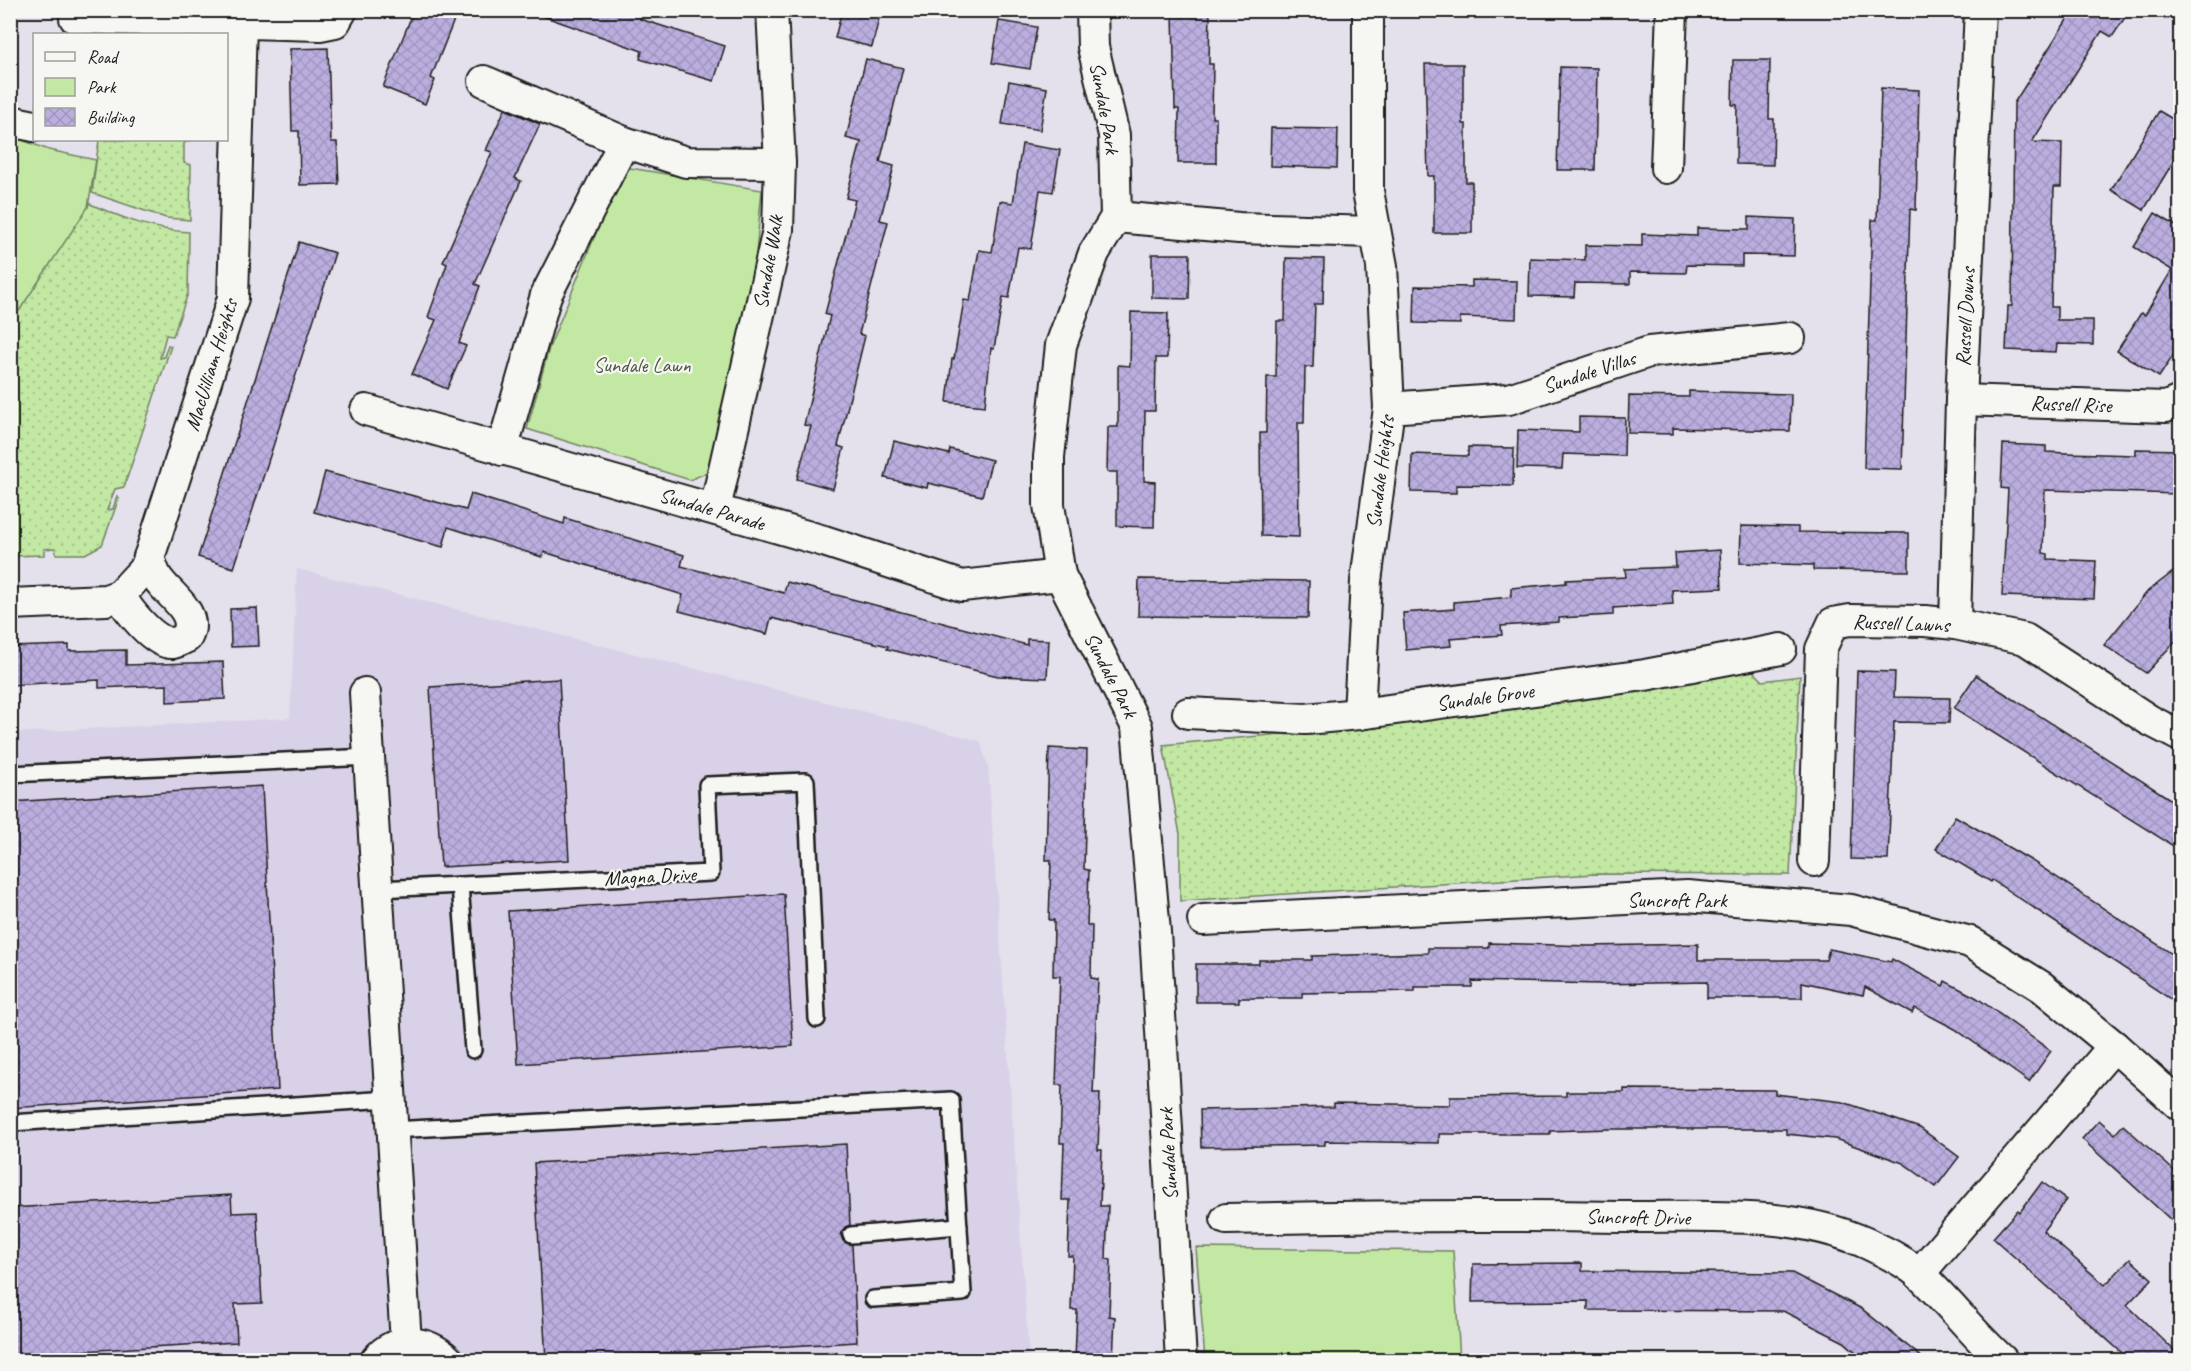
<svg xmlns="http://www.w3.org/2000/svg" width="2191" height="1371" font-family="Caveat,sans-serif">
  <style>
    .built { fill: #d8d1e8 }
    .grass { fill: url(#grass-dots); stroke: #6f8260; stroke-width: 1.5 }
    .park { fill: #c2e8a3; stroke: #6f8260; stroke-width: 1.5 }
    .building { fill: url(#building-cross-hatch); stroke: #1c1c1c; stroke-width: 1.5 }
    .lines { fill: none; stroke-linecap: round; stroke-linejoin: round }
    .service-casing { stroke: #1c1c1c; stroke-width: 20 }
    .minor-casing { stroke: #1c1c1c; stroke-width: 34 }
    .service { stroke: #f6f6f2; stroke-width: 15 }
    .minor { stroke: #f6f6f2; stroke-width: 30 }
    .labels { text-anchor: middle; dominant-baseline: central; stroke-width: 4.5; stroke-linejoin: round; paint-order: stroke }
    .street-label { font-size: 21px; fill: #1c1c1c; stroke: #f6f6f2 }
    .park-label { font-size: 21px; fill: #4e5944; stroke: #f6f6f2 }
  </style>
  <defs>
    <pattern id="grass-dots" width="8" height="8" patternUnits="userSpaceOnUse" patternTransform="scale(1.5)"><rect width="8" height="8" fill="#c2e8a3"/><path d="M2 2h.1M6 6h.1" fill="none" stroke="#a6c68c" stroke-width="1.8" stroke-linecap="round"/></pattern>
    <pattern id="building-cross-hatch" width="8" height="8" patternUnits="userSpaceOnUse" patternTransform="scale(1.5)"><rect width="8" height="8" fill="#bbaedf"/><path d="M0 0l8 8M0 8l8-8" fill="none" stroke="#a095bf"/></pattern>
  </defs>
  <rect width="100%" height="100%" fill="#e4e0ec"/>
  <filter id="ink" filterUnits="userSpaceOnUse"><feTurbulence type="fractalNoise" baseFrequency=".0167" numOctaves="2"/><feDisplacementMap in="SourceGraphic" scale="12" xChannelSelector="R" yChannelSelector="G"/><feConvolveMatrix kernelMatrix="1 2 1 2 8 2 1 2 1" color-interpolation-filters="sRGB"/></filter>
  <g filter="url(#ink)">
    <path class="built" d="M297,569L980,741L988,766L1029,1360H11V733L290,718Z"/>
    <g class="grass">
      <path d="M99,140H192L184,143V163L191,165L190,220L166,218L92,193Z"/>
      <path d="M88,203C122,218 152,230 189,232L188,293L173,336L166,335L160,358L164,357L168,345L171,346L124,487L115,489L107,510L113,509L117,496L119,498L102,545L85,554H56L55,548L44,549V555L11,556L10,323Z"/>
      <path d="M1752,670L1763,681L1800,676L1790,875L1594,874L1180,901V834L1163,745L1402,723Z"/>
    </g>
    <g class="park">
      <path d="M11,136L49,150L96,160L88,207L11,323Z"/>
      <path d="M630,168L762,190L752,295L715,469L690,480L527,429L549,348L618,179Z"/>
      <path d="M1196,1248L1453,1251L1460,1360H1205Z"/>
    </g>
    <g class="building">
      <path d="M414,10H458L431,78L435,80L425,104L383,87Z"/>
      <path d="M538,10H643L640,19L725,46L714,81L640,59L642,51L537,14Z"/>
      <path d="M842,10H881L872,47L835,38Z"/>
      <path d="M2069,10H2130L2112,37L2102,31L2032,142L2062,143L2061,187H2054L2051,307H2057V320H2093V345L2057,344L2056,352L2006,350L2008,306H2012L2014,103L2072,12Z"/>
      <path d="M1173,11H1210L1209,64H1213L1212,118H1216V163H1178L1179,109H1175Z"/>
      <path d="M999,21L1037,27L1030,69L992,63Z"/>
      <path d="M328,48L331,142H337L339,184L300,185L299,131H292L290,49Z"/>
      <path d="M866,59L903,68L880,162L894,166L880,220L888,222L859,334L865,336L838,446L844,448L833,489L797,479L811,426L804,425L830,316L825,314L855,200L846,198L861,142L846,138Z"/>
      <path d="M1733,60H1770L1769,119H1774L1773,165L1736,164L1737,105H1732Z"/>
      <path d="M1425,64H1463V124H1466V182H1472V233H1434V176H1428Z"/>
      <path d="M1560,67L1597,68L1595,170H1557Z"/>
      <path d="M1009,81L1047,88L1040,130L1002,124Z"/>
      <path d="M1881,88L1919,90L1916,210L1910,209L1902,469L1864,468L1872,220H1877Z"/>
      <path d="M505,109L540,124L515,178L521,181L475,284L480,286L459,343L466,346L447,389L412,374L436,320L428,317L447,264L443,262L492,152L486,150Z"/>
      <path d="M2159,111L2181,124V149L2144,210L2111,190Z"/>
      <path d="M1271,128L1338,129L1337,168L1270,166Z"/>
      <path d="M1022,144L1060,150L1053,192L1040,190L1031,249L1018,247L1009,298L1003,297L994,349L991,348L985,406L947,402L952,359H954L964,300L970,301L979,250L992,252L1000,201L1013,203Z"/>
      <path d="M2155,213L2181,229V344L2159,377L2117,351L2141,313L2145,315L2172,270L2134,247Z"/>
      <path d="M1749,217L1795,219L1794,256L1742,255V266L1687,265L1686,273L1630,272V284L1575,283L1574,297L1529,296L1530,258L1585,260V245L1642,246V234L1697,236V228L1749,229Z"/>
      <path d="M299,242L335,253L234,568L198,557Z"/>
      <path d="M1152,254H1190L1189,299L1152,298Z"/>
      <path d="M1286,258L1324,259L1323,304H1315L1313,367H1305L1304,423H1298L1299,537L1261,536L1260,433H1266L1267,377H1276L1277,321H1285Z"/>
      <path d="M1472,280L1517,281L1516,319L1460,317V324L1414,323L1415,286L1472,287Z"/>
      <path d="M1131,312L1168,313L1167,358H1156L1155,411H1145L1144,481L1155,482L1154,527L1117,526V472H1107L1108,427H1118V365L1130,366Z"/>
      <path d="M1689,391L1791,394L1790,431L1673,428V434L1628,433L1629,396L1689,397Z"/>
      <path d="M1579,417L1625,418L1624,456L1563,454L1562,469L1517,468L1518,430L1579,432Z"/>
      <path d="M894,441L949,454L950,449L992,460L982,496L928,483L927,488L885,478Z"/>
      <path d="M2003,444L2046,446V452L2067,453L2136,455V449L2180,450L2178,494L2045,490L2043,553L2048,554V559L2096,561L2094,599L2002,596L2008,489L2001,488Z"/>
      <path d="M1468,447L1514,448L1513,486L1456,485V493L1411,492L1412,454L1468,456Z"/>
      <path d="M325,472L466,510L471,494L564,524L565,518L684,555L681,566L784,593L787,582L1027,645V639L1049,640L1047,678L998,676L887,649L888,646L771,618L767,634L679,611L683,595L544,552L542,557L448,527L443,547L314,512Z"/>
      <path d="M1741,526L1798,527V532L1909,533V571L1813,570V565L1740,563Z"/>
      <path d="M1720,550L1722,588L1672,590L1673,604L1613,608V615L1559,618V622L1501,626L1502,635L1450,639L1451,646L1406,650L1403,613L1454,609V602L1511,597V588L1566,583V580L1626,577L1625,569L1676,567L1675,553Z"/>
      <path d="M2181,566V635L2146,673L2104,645L2148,591Z"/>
      <path d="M1139,579L1309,581L1308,618L1138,616Z"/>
      <path d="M257,608L259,646L231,647L230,609Z"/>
      <path d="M69,645V651L126,650V665L223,662L225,699L167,702V685L99,688V680L10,685V647Z"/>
      <path d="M1857,671L1895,672L1894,697L1950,698L1949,723L1894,722L1888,860L1851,859Z"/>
      <path d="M1976,675L2181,806V851L1954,708Z"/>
      <path d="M559,679L569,860L441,867L430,687Z"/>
      <path d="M1049,748L1087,750L1084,869L1089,870L1087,925L1092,926L1091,978L1098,979L1093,1093H1100L1098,1150H1102L1100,1206H1108L1106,1259L1111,1260L1109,1316L1115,1317L1113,1360H1075L1077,1310H1071L1073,1256H1068L1070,1200H1062L1064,1143H1060L1062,1085H1056L1060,976H1053L1054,920H1049L1051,860H1046Z"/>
      <path d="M262,786L278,1090L10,1108V802Z"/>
      <path d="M1955,816L2032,861L2181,960V1006L1992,880L1991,882L1936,849Z"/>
      <path d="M784,894L793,1046L518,1064L508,911Z"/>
      <path d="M1489,943L1588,946L1698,944V960H1826L1829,949L1891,962L1892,959L1943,986L1945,981L1977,998L2051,1051L2029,1082L1955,1029L1915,1008L1912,1013L1865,987L1863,995L1802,982V998H1707V982L1600,984L1472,981V987H1415V991L1302,993V998H1239V1002H1196V964H1259V960H1312V956L1428,953V948H1489Z"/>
      <path d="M1624,1089L1775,1090V1094L1843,1102L1920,1128L1959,1157L1936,1187L1903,1163L1835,1139L1786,1134V1129H1610L1550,1131V1134H1439V1143L1325,1141V1145L1201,1147L1200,1110L1334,1107V1103L1450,1105V1097L1566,1096V1092H1624Z"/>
      <path d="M2099,1120L2115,1134L2123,1125L2181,1177V1229L2082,1139Z"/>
      <path d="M846,1144L850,1225L845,1227L841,1235L843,1241L852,1245L857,1342L546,1360L534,1163Z"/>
      <path d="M2042,1182L2066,1200L2043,1231L2105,1285L2130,1259L2152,1279L2127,1305L2181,1357V1360H2130L1993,1238L2018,1210L2020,1212Z"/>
      <path d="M231,1195L232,1213L257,1212L262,1303L235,1304L237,1342L10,1355V1208Z"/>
      <path d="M1582,1263V1271L1792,1273L1862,1309L1925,1360H1865L1844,1342L1783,1311L1588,1310V1301L1472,1302L1473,1264Z"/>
    </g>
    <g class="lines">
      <defs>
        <g id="service">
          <path d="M10,774L369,757"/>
          <path d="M460,885L473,1050"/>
          <path d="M379,889L711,873L707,785L806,781L817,1019"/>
          <path d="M10,1123L390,1099"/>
          <path d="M392,1130L951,1100L963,1293L873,1299"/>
          <path d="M851,1235L959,1226"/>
        </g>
        <g id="minor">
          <path d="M1092,10L1093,47L1114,135L1116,217L1094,253L1061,345L1049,457V505L1060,575L1137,727L1155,932L1181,1360"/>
          <path d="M75,18L320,25L335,22L342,10"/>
          <path d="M484,81L624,142L686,162L780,163"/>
          <path d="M10,121L34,126"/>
          <path d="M1666,168L1672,10"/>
          <path d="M1116,217L1239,228L1374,232"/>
          <path d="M1961,400L2166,407L2180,401"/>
          <path d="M1389,408L1509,399L1649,352L1790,338"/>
          <path d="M366,410L824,541L962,586L1060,575"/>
          <path d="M502,450L546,295L624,142"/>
          <path d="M715,509L778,230L780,163L772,10"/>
          <path d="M120,595C127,609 155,645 173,643C178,642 183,639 187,637C200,611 167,595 156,576C153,570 151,563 149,557"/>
          <path d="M10,604L106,600L120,595L146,567L233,298L241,23"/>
          <path d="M1955,624L1961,400L1980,10"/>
          <path d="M365,693L406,1343"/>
          <path d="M1188,713L1306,719L1359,714L1645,675L1781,649"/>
          <path d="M1359,714L1366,581L1389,408L1382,266L1368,191V10"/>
          <path d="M1814,861L1821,649L1833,623L1850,620L1925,621L1955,624L2025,639L2149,720L2180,736"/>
          <path d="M1203,920L1687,896L1851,910L1970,942L2042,987L2114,1046L2180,1105"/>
          <path d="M1226,1219C1357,1216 1488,1215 1620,1217C1700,1218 1791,1209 1866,1243C1883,1251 1907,1262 1920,1275C1949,1302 1973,1334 2002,1360"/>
          <path d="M1919,1274L2114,1046"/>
          <path d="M376,1360C396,1336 427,1340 448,1360"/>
        </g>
      </defs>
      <use href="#service" class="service-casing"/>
      <use href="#minor" class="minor-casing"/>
      <use href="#service" class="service"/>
      <use href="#minor" class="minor"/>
    </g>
  </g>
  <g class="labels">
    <g class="street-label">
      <text transform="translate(1105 108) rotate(80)">Sundale Park</text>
      <text transform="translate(768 262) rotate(-80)">Sundale Walk</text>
      <text transform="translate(1965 317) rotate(-87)">Russell Downs</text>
      <text transform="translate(211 365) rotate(-73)">MacUilliam Heights</text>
      <text transform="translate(1589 372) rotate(-18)">Sundale Villas</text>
      <text transform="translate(2071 404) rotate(2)">Russell Rise</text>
      <text transform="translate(1380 472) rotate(-83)">Sundale Heights</text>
      <text transform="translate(712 509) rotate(16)">Sundale Parade</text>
      <text transform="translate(1901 623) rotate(2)">Russell Lawns</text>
      <text transform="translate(1111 675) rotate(63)">Sundale Park</text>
      <text transform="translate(1485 697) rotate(-8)">Sundale Grove</text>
      <text transform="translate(650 876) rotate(-3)">Magna Drive</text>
      <text x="1677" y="900">Suncroft Park</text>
      <text transform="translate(1168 1154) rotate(-93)">Sundale Park</text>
      <text transform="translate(1638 1217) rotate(1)">Suncroft Drive</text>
    </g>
    <g class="park-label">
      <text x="642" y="365">Sundale Lawn</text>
    </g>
  </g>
  <rect width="2191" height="1371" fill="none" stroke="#f6f6f2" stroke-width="36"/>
  <rect x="18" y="18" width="2155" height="1335" fill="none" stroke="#1c1c1c" stroke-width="2" filter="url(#ink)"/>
  <rect x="33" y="33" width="195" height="108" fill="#f6f6f2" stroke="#9f9f9c" stroke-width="1.5"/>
  <rect x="45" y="52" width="30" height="9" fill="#f6f6f2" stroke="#9f9f9c" stroke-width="1.5"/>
  <text x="87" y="63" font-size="18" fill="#1c1c1c">Road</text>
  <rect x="45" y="78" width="30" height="18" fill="#c2e8a3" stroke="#9f9f9c" stroke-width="1.5"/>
  <text x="87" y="93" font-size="18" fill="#1c1c1c">Park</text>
  <rect x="45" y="108" width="30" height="18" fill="url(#building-cross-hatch)" stroke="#9f9f9c" stroke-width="1.5"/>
  <text x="87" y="123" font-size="18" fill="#1c1c1c">Building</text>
</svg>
